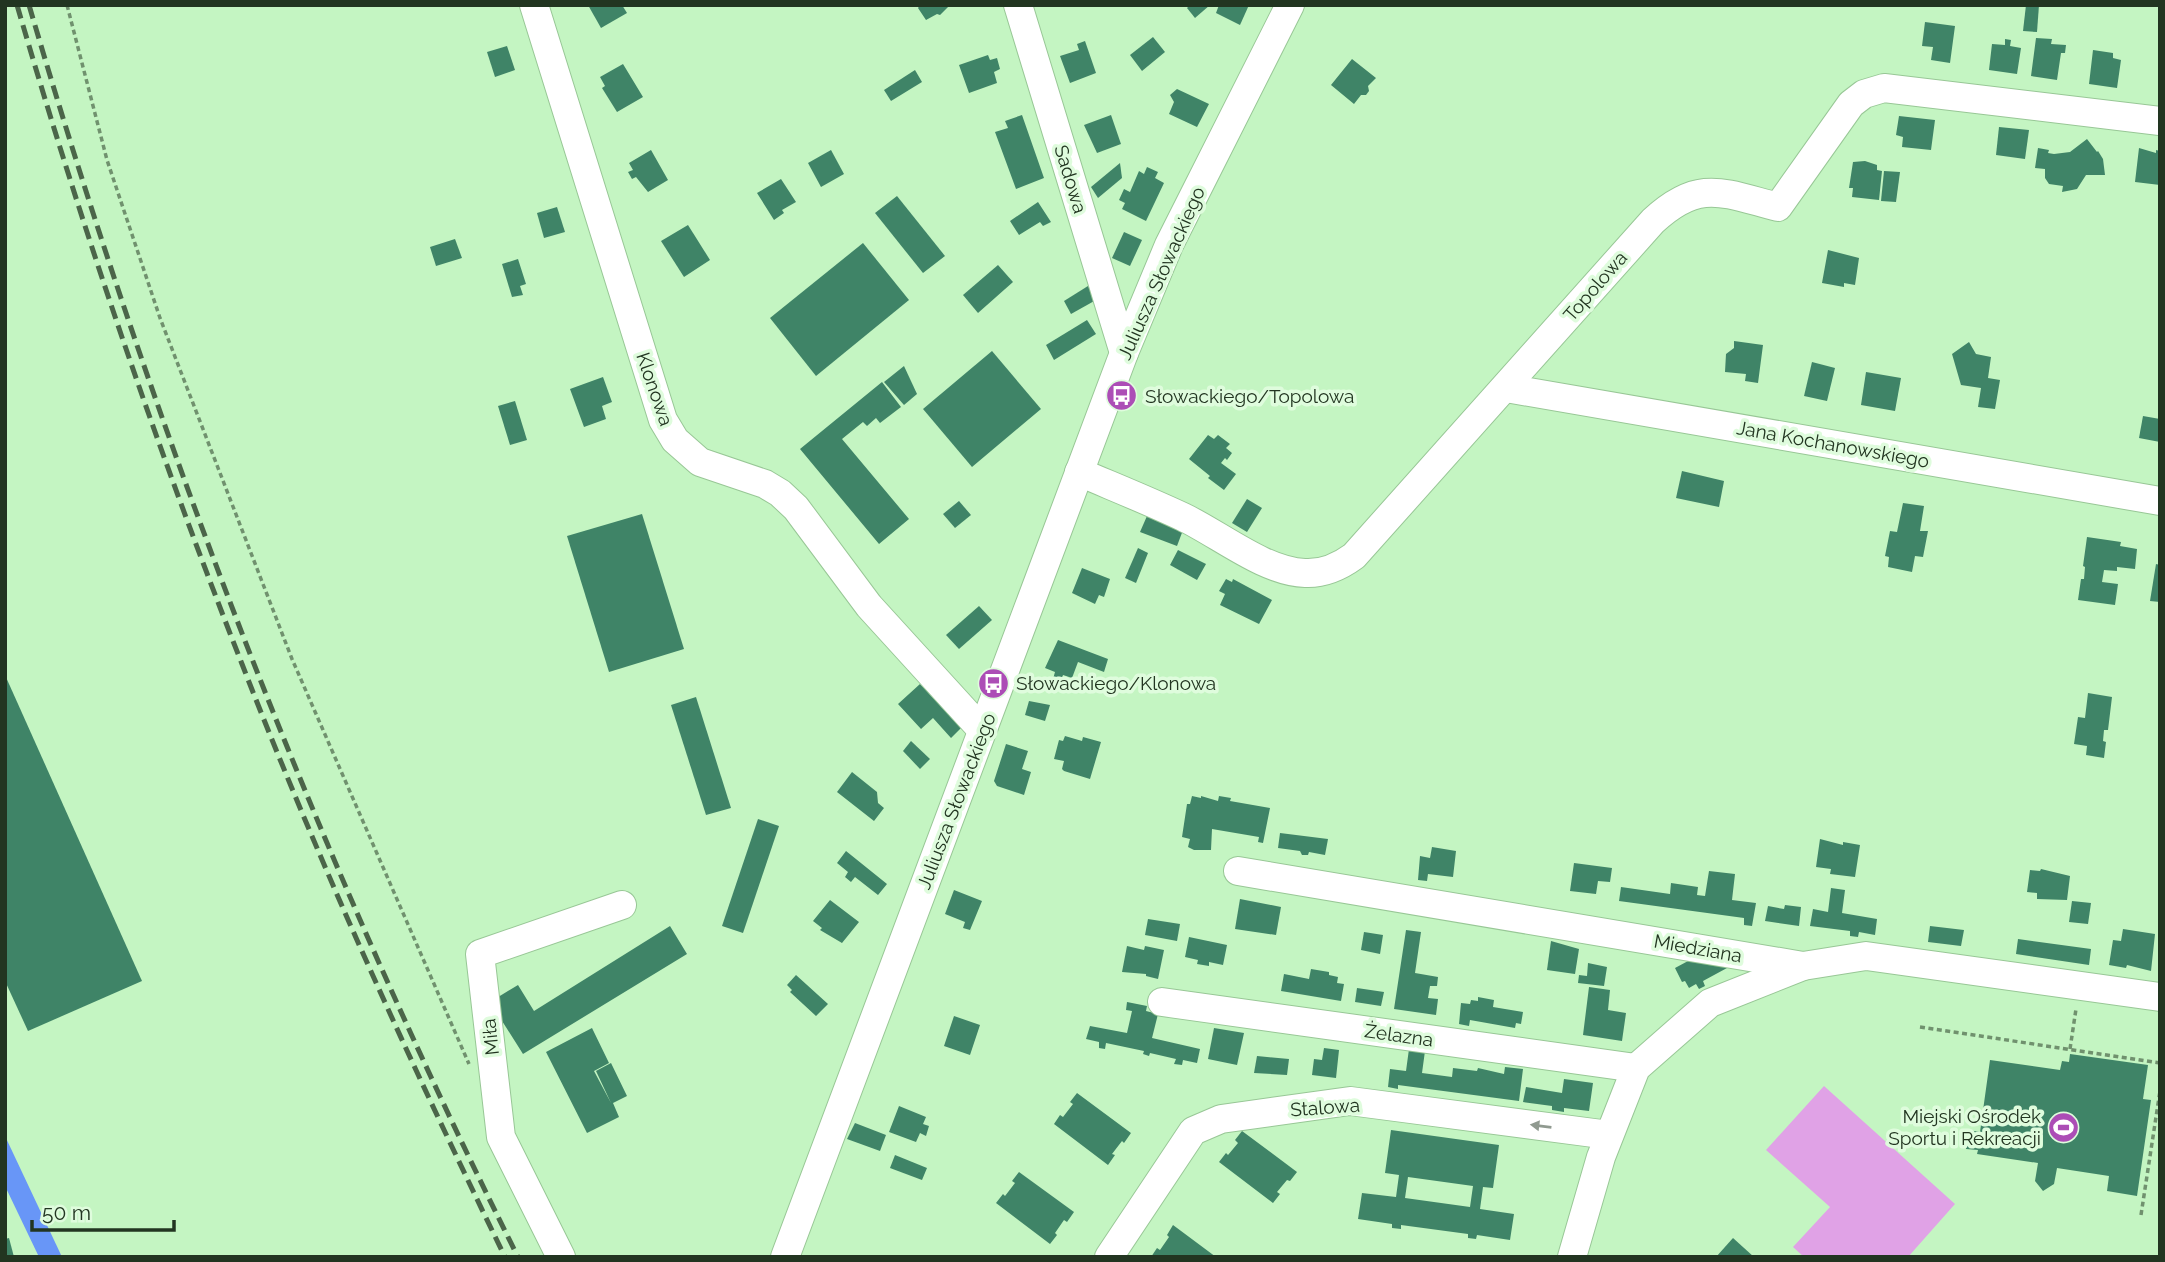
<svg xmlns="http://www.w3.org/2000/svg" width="2165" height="1262" font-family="Raleway,sans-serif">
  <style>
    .grass { fill: #e0a2e6 }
    .water { fill: #6896f7 }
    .building { fill: #3f8467; fill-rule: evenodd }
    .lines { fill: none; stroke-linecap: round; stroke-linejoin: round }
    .minor-casing { stroke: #98c796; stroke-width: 30 }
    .path { stroke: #70916e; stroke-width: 3.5; stroke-dasharray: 5 3.5; stroke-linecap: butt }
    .minor { stroke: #fff; stroke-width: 28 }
    .rail { stroke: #4b6549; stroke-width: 5; stroke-dasharray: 14 7; stroke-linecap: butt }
    .oneway { fill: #909a90 }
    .labels { text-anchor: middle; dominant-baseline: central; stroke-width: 7; stroke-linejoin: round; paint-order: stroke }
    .street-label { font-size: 19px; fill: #223521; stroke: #dffcdd }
    .poi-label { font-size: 19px; fill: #223521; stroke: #dffcdd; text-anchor: start }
  </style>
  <rect width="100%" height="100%" fill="#c4f5c2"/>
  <path class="grass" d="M1824,1086L1955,1204L1908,1257H1804L1793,1247L1830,1207L1766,1150Z"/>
  <path class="water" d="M5,1136L62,1257H39L5,1186Z"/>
  <g class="building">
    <path d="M588,5H622L627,13L601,28Z"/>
    <path d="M920,5H950L940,15L937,14L926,20L918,8Z"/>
    <path d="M1190,5H1210L1195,18L1187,8Z"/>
    <path d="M1219,5H1249L1240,25L1216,13Z"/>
    <path d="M2026,5H2039L2037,32L2023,31Z"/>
    <path d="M1925,22L1955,26L1950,63L1931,60L1933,47L1922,46Z"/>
    <path d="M1153,37L1165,52L1142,71L1130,55Z"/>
    <path d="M2036,38L2052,39L2051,44L2066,45L2065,53H2061L2057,80L2031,76Z"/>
    <path d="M2005,39L2011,40L2010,46L2021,48L2017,74L1989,70L1992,44L2005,45Z"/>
    <path d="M1085,41L1096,73L1070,83L1060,56L1079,50L1077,44Z"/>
    <path d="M507,46L515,70L495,77L487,52Z"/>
    <path d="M2093,50L2113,53V58L2121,60L2117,88L2089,84Z"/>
    <path d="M988,55L990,60L997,58L1000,69L994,72L997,83L969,93L959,65Z"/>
    <path d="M1352,59L1376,78L1368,86L1369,91L1366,95H1361L1354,104L1331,85Z"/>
    <path d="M623,64L643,97L617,112L602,88L605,86L600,77Z"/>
    <path d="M915,70L922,82L891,101L884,90Z"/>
    <path d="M1177,89L1209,104L1197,127L1169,114L1174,102L1170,95Z"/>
    <path d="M1022,115L1044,178L1016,189L995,132L1008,128L1005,121Z"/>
    <path d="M1111,115L1121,144L1097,153L1084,125Z"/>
    <path d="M1899,116L1935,120L1931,150L1902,147L1903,137L1896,135Z"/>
    <path d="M1999,127L2029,130L2025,159L1996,155Z"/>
    <path d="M2087,139L2097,152L2098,151L2103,159L2105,175H2086L2077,189L2062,192L2063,186L2049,184L2045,178V169L2035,168L2038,148L2049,150L2048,153L2054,154L2070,152Z"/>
    <path d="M2139,148L2156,153V150L2160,151V185L2135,182Z"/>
    <path d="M651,150L668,180L648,192L636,177L632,179L628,172L633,170L629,163Z"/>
    <path d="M831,150L844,174L821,187L808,163Z"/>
    <path d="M1865,161L1877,165V170L1882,171L1879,200L1852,197L1853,188H1849L1853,162Z"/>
    <path d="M1120,163L1122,178L1098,198L1091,187Z"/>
    <path d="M1147,167L1158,172L1155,178L1164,183L1146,221L1122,209L1125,203L1119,200L1124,189L1130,192L1139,171L1144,174Z"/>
    <path d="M1884,171L1900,172L1896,202L1881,201Z"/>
    <path d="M781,179L796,202L782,210L784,213L774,220L757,193Z"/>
    <path d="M897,196L945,256L923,273L875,213Z"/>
    <path d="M1038,202L1051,222L1043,226L1040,222L1019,235L1010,221Z"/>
    <path d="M557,207L565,232L544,238L537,213Z"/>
    <path d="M688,225L710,260L684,277L661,241Z"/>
    <path d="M1124,232L1142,240L1130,266L1112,258Z"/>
    <path d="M455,239L462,258L436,266L430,247Z"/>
    <path d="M863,243L909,300L816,376L770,318Z"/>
    <path d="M1828,250L1859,258L1855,285L1844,283V287L1822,283Z"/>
    <path d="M518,259L526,284L520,286L523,295L512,297L502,264Z"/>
    <path d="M998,265L1013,282L978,313L963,295Z"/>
    <path d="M1088,286L1096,300L1071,314L1064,301Z"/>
    <path d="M1087,320L1096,334L1054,360L1046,345Z"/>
    <path d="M1734,341L1763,345L1758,383L1745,381L1746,374L1725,372L1726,354L1734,348Z"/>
    <path d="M1969,342L1976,354L1991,357L1988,378L2000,380L1995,409L1978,407L1981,388L1961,385L1952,354Z"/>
    <path d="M992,351L1041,409L972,467L923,409Z"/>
    <path d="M1812,362L1835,368L1827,401L1804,396Z"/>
    <path d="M904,366L917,394L904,405L884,382Z"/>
    <path d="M1866,372L1901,378L1895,411L1861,405Z"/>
    <path d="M603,377L612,402L602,406L606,419L584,427L570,389Z"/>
    <path d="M882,382L901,407L880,423L876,418L867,426L863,422L842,439L909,519L879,544L800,449Z"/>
    <path d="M515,401L527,440L510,445L498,406Z"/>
    <path d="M2143,416L2160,419V442L2139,438Z"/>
    <path d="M1208,435L1214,439L1218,435L1230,444L1226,448L1232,453L1227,460L1225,458L1221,463L1236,474L1224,490L1208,478L1210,476L1189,459Z"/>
    <path d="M1682,471L1724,481L1719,507L1676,498Z"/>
    <path d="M1247,499L1262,508L1247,532L1232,523Z"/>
    <path d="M959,501L971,515L955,528L943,514Z"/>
    <path d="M1903,503L1924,506L1920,531H1928L1923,557L1915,556L1912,572L1888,567L1889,557L1885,556L1890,531L1897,532Z"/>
    <path d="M642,514L684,649L609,672L567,536Z"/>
    <path d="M1147,516L1183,530L1177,546L1140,532Z"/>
    <path d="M2087,537L2121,542L2120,546L2137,549L2135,569L2117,567V571L2104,570L2102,582L2118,584L2115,605L2078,600L2081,579H2084L2085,567L2083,566Z"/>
    <path d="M1138,548L1148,553L1136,583L1125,578Z"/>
    <path d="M1178,550L1206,564L1197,580L1170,565Z"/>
    <path d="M2156,564L2160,565V602L2150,601Z"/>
    <path d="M1082,568L1110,579L1104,597L1099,595L1095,604L1072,593Z"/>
    <path d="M1226,579L1232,582L1233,579L1272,600L1259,624L1220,605L1225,594L1219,591Z"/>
    <path d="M979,606L992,620L959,649L946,635Z"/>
    <path d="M1058,640L1108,659L1104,672L1078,662L1072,678L1063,675L1061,681L1053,679L1055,672L1045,668Z"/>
    <path d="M5,675L142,981L28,1031L5,981Z"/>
    <path d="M920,684L961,728L951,738L933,718L921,729L898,704Z"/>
    <path d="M2088,693L2112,697L2108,730H2104L2103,741L2106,742L2104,758L2086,755L2087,746L2074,744L2078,717L2085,718Z"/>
    <path d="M696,697L731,808L706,815L671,705Z"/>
    <path d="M1029,701L1050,705L1045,721L1025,715Z"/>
    <path d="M1065,736L1082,741L1083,737L1101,742L1090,779L1064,771L1062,769L1064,761L1054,759L1059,740L1063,741Z"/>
    <path d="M911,741L930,759L920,769L903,751Z"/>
    <path d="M1006,744L1028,751L1022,769L1031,772L1024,795L997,786L994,781Z"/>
    <path d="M852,772L877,792L878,803L884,808L874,821L837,792Z"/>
    <path d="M1192,796L1201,798V796L1218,801L1219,796L1231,798L1230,801L1270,808L1263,843L1258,842L1259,837L1212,829L1211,850H1194L1188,847L1190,839L1182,837L1187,804H1190Z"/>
    <path d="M758,819L779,826L743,933L722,926Z"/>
    <path d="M1280,833L1328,839L1325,855L1309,852L1308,855H1302L1300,851L1278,848Z"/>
    <path d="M1820,839L1843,845V842L1860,845L1855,877L1830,874L1831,869L1816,867Z"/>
    <path d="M1432,847L1456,851L1453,877L1428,874L1427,881L1418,880L1420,856L1430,858Z"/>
    <path d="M846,851L887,884L878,895L855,877L851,882L845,877L848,872L837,863Z"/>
    <path d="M1574,863L1612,868L1610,882L1598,881L1596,894L1570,891Z"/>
    <path d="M2041,869L2070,876L2067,900L2037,899V893L2027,892L2030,870L2040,871Z"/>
    <path d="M1709,871L1735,874L1732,900L1756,903L1752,926L1744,925V918L1619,901L1621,887L1670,894L1671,883L1698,887L1697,895L1705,896Z"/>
    <path d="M1831,888L1845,890L1842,913L1877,919L1875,935L1859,932L1858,937L1850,936V931L1810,926L1813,909L1828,912Z"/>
    <path d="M954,890L982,901L970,930L963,928L965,922L945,914Z"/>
    <path d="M1240,899L1281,907L1276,935L1235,929Z"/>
    <path d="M830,900L859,922L842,943L820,930L822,928L813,921Z"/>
    <path d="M2072,901L2091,903L2088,924L2069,922Z"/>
    <path d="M1785,905L1801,907L1799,926L1765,921L1768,906L1784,909Z"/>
    <path d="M1148,919L1180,924L1177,941L1145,935Z"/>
    <path d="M670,926L687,954L523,1054L490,1002L518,985L534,1011Z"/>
    <path d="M1930,926L1964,930L1961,946L1928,942Z"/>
    <path d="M2123,929L2155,934L2151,971L2127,965L2126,968L2109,965L2113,940L2121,941Z"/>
    <path d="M1406,930L1421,932L1415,973L1438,977L1437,986H1430L1428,998L1438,999L1436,1015L1394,1009Z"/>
    <path d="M1364,932L1383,935L1380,954L1361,950Z"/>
    <path d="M1189,937L1227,945L1223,965L1209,962V966L1197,964L1198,960L1185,957Z"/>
    <path d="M2018,939L2091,949L2089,965L2016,954Z"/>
    <path d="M1551,941L1579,949L1575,974L1547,970Z"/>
    <path d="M1127,946L1144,950L1145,946L1164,950L1158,979L1146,976V974L1122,972Z"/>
    <path d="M1703,953L1728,965L1727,968L1703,981L1705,986L1699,989L1696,984L1689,988L1685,981L1682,982L1675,968Z"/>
    <path d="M1588,963L1607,967L1604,986L1578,983L1579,975L1587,976Z"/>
    <path d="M1311,969L1329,972V975L1338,977L1337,983L1344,984L1341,1001L1281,991L1284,974L1309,979Z"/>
    <path d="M796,975L828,1004L816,1016L790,992L792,990L787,985Z"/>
    <path d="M1589,987L1610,990L1608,1010L1626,1013L1622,1041L1583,1035Z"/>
    <path d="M1357,988L1384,992L1381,1006L1355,1002Z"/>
    <path d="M1478,997L1494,1000L1493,1007L1523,1012L1521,1024L1516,1023L1515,1028L1470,1020L1469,1026L1459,1024L1461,1003L1470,1004L1471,1000L1478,1001Z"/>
    <path d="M1127,1002L1147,1006L1146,1011L1158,1014L1152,1038L1200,1049L1197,1063L1183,1060L1182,1065L1174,1064L1176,1059L1150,1053L1149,1056L1143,1054L1144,1051L1106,1043L1105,1049L1099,1048V1042L1086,1039L1090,1026L1127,1033L1132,1011L1126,1010Z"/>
    <path d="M954,1016L980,1025L970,1055L944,1046Z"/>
    <path d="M592,1028L609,1063L594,1071L611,1103L596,1071L611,1063L627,1096L613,1103L619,1117L587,1133L546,1052Z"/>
    <path d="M1214,1028L1244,1033L1237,1065L1208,1059Z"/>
    <path d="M1324,1048L1339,1050L1336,1078L1312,1075L1314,1059L1322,1060Z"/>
    <path d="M1409,1049L1425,1051L1422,1073L1452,1077L1453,1068L1477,1071L1478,1068L1504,1074L1505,1067L1523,1069L1519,1101L1398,1085V1089L1388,1087L1390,1069L1406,1071Z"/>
    <path d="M2070,1054L2148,1065L2143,1099L2151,1100L2137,1196L2107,1191L2109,1176L2057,1168L2054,1184L2043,1191L2035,1181L2038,1163L1977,1154L1978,1150L1966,1149L1968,1130L1980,1132L1990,1060L2060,1070L2062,1061L2069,1062Z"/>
    <path d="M1257,1056L1289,1059L1287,1075L1254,1073Z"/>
    <path d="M1564,1079L1593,1083L1589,1111L1564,1108V1112L1552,1110V1106L1523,1102L1526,1087L1562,1093Z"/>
    <path d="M1077,1093L1131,1133L1124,1143L1122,1141L1112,1154L1115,1155L1108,1165L1054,1124L1060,1115L1063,1117L1073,1104L1070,1102Z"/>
    <path d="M899,1106L926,1117L923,1124L929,1126L926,1136L920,1133L916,1142L889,1132Z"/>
    <path d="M855,1123L886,1135L880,1151L847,1139Z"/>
    <path d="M1391,1130L1499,1145L1493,1188L1483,1187L1480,1209L1514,1214L1510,1240L1477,1235L1476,1239L1468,1238V1234L1401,1225V1229L1392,1228V1224L1358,1219L1362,1193L1396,1197L1399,1175L1385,1173ZM1408,1177L1473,1186L1470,1207L1405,1198Z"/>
    <path d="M1242,1131L1297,1172L1290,1181L1287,1180L1277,1192L1280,1194L1273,1203L1219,1162L1226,1153L1228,1155L1238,1143L1235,1140Z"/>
    <path d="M895,1155L927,1168L922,1180L890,1168Z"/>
    <path d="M1019,1172L1074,1212L1067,1222L1064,1220L1055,1233L1057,1235L1050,1244L996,1203L1003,1194L1005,1196L1015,1183L1012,1181Z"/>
    <path d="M1173,1225L1216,1257H1151L1157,1248L1160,1250L1169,1237L1167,1235Z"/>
    <path d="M9,1238L14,1257H5V1239Z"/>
    <path d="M1733,1238L1754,1257H1716Z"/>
  </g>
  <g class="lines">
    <defs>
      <g id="minor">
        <path d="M534,5L663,420L675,440L700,462L765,484L780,493L796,508L869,606L982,730"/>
        <path d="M1018,5L1124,353"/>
        <path d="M1506,388L2160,501"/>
        <path d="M1079,472C1114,487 1149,501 1183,517C1219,534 1265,572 1305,573C1324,574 1339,567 1354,556L1653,221C1699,178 1723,193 1778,207L1851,104L1864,94L1884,88L2160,121"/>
        <path d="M1238,871L1803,966L1866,956L2160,997"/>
        <path d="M1162,1002L1636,1068"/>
        <path d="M561,1257L501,1137L480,954L622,905"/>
        <path d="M785,1257L1124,353L1169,245L1290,5"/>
        <path d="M1109,1257L1193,1131L1221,1119L1350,1101L1609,1135"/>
        <path d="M1572,1257L1601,1157L1636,1068L1710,1003L1803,966"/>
      </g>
    </defs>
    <use href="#minor" class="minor-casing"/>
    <g class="path">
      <path d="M67,5L107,160L160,318L292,659L469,1064"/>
      <path d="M1920,1027L2160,1063"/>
      <path d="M2070,1049L2076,1009"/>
      <path d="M2141,1215L2160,1091"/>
    </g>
    <use href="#minor" class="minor"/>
    <g class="rail">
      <path d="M17,5C82,228 157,448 242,664C320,865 410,1062 505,1257"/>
      <path d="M29,5C155,435 317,856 518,1257"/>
    </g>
  </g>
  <defs><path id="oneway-solid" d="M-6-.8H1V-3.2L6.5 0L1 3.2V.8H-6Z" transform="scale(1.75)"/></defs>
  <use class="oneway" href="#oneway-solid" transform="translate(1541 1126) rotate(-173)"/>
  <defs>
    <symbol id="bus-disc" viewBox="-11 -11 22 22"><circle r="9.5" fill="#ac4db6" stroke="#dffcdd"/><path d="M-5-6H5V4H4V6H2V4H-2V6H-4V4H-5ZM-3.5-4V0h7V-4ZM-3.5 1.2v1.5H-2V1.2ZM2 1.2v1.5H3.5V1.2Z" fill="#fff"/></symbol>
    <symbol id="stadium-disc" viewBox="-11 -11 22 22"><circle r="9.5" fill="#ac4db6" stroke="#dffcdd"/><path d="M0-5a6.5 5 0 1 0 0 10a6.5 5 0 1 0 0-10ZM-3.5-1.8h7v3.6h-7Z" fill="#fff"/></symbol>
  </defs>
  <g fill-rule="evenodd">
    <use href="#bus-disc" x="1104" y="378" width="35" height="35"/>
    <use href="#bus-disc" x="976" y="666" width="35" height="35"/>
    <use href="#stadium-disc" x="2046" y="1110" width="35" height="35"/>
  </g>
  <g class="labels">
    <g class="street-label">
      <text transform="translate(1071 179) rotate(73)">Sadowa</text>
      <text transform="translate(1161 273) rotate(-66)">Juliusza Słowackiego</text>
      <text transform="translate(1595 286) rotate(-49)">Topolowa</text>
      <text transform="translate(655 389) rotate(71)">Klonowa</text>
      <text transform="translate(1833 444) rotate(10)">Jana Kochanowskiego</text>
      <text transform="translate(956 801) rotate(-69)">Juliusza Słowackiego</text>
      <text transform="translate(1698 948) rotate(10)">Miedziana</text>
      <text transform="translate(1399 1035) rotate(8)">Żelazna</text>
      <text transform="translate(490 1037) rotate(-96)">Miła</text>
      <text transform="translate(1325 1107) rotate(-4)">Stalowa</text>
    </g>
    <g class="poi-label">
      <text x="1145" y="396">Słowackiego/Topolowa</text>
      <text x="1016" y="683">Słowackiego/Klonowa</text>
      <text x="2041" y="1116" text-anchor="end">Miejski Ośrodek<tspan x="2041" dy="22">Sportu i Rekreacji</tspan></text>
    </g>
  </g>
  <rect width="2165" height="1262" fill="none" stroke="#223521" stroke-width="14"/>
  <path d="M32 1220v10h142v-10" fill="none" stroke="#223521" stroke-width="3.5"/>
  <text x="42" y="1220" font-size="21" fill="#223521" stroke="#dffcdd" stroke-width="5" paint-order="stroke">50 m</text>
</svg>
